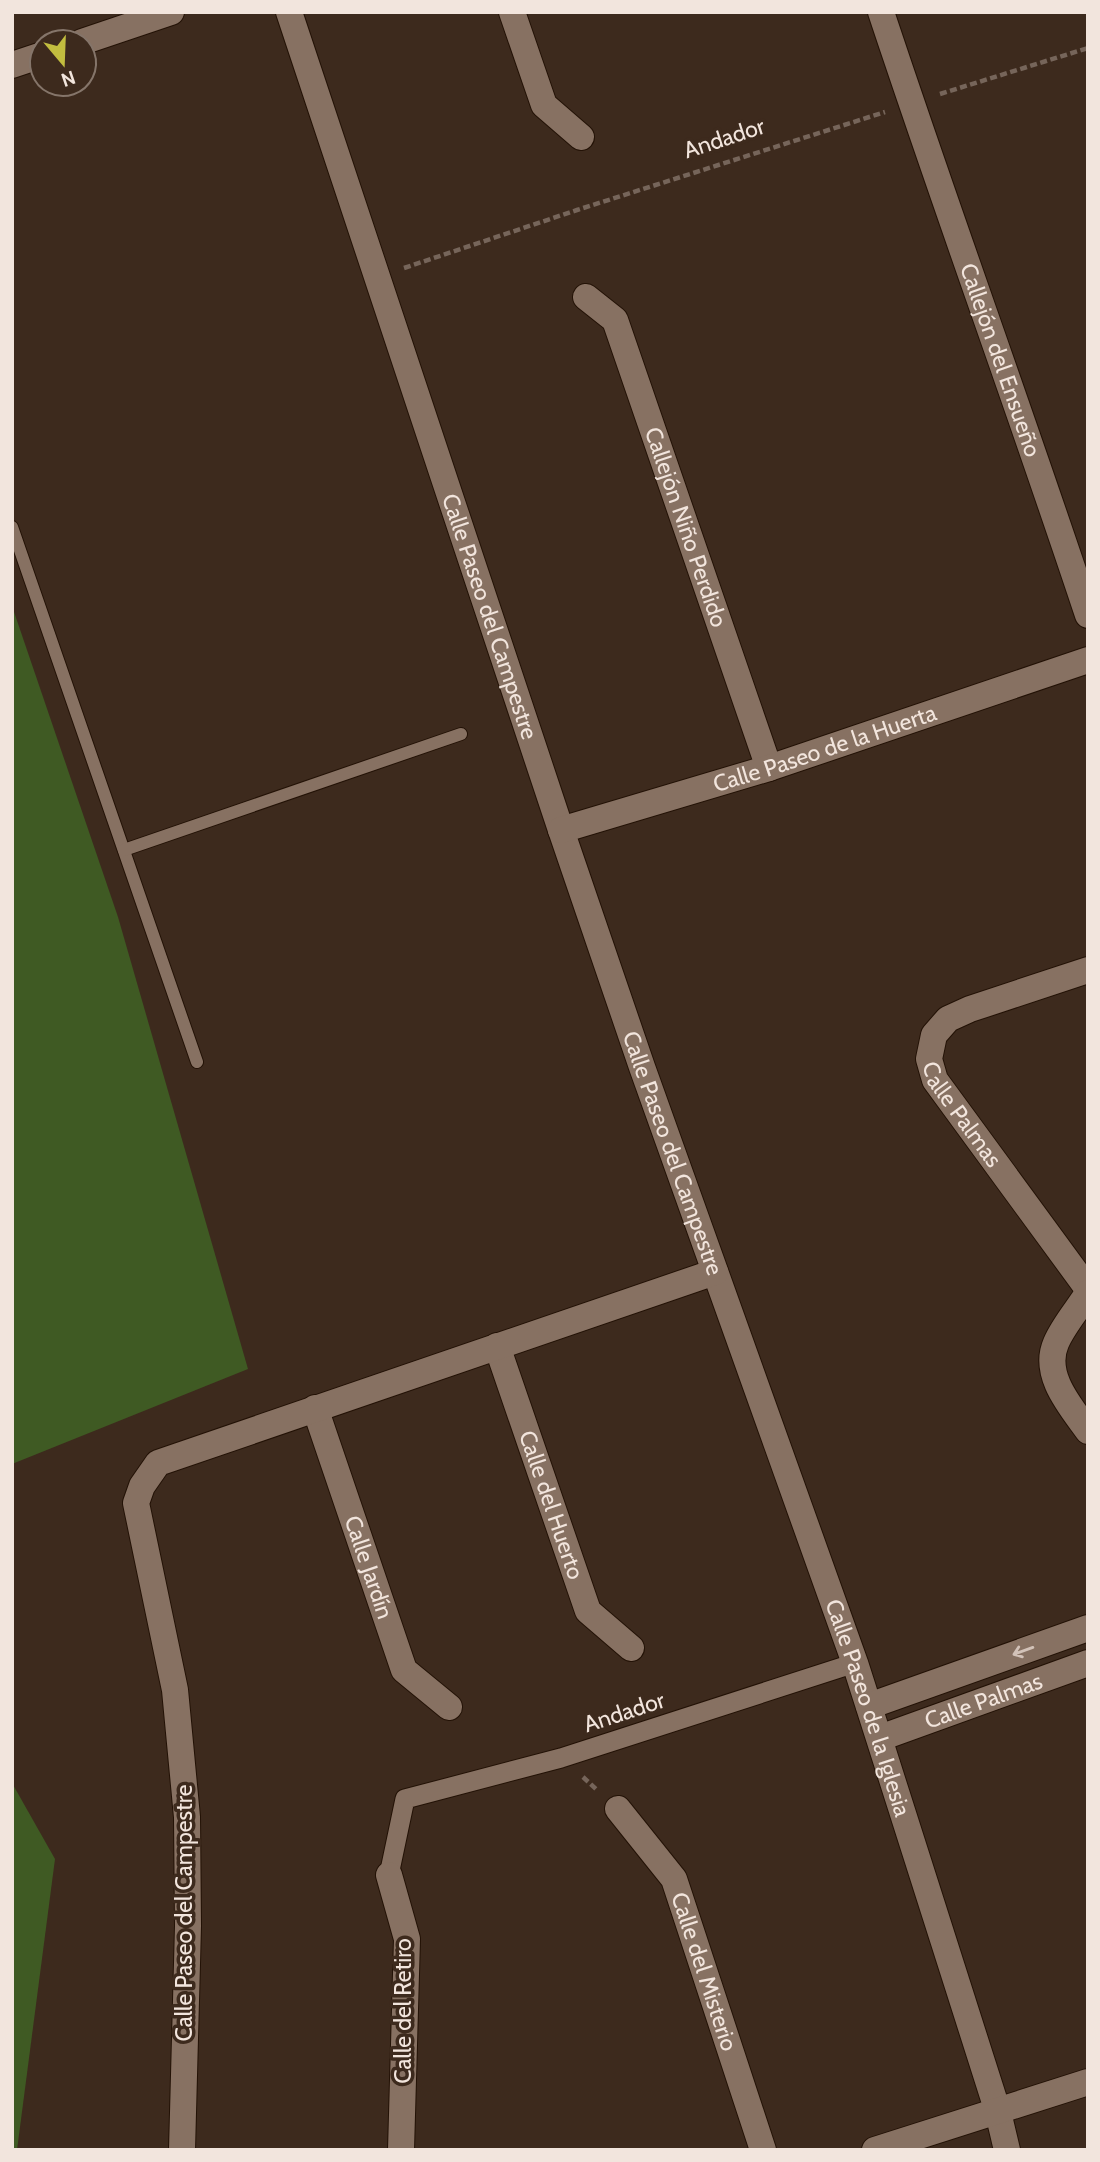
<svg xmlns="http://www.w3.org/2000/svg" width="1100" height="2162" font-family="Cabin,sans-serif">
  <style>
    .green { fill: #3f5a23 }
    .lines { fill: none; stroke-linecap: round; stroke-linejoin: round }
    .service-casing { stroke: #231206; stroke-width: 14 }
    .pedestrian-casing { stroke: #231206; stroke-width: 21 }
    .minor-casing { stroke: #231206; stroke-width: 28 }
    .path { stroke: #76655a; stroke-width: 4.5; stroke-dasharray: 7 3.5; stroke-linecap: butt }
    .service { stroke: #877162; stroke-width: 12 }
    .pedestrian { stroke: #877162; stroke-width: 19 }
    .minor { stroke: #877162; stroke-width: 26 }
    .oneway { stroke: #d2c2b8 }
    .labels { text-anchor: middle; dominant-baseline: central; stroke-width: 7; stroke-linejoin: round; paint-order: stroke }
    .street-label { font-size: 23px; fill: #f2e5dd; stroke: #3d2a1d }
  </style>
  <rect width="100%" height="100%" fill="#3d2a1d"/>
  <g class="green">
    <path d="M12,606L118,917L248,1369L12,1464Z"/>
    <path d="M12,1783L55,1859L17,2150H12Z"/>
  </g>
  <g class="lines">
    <defs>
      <g id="service">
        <path d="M12,527L197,1062"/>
        <path d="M124,850L461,734"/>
      </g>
      <path id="pedestrian" d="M389,1875L405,1799L561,1758L855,1663"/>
      <g id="minor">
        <path id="s1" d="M289,12L561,830L642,1067L855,1663L998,2112L1007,2150"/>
        <path d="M512,12L544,105L581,137"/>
        <path id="s2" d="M881,12C948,214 1021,413 1088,615"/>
        <path d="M82,42L171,12"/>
        <path d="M12,65L42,55"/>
        <path id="s3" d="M586,297L615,320L769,768"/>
        <path id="s4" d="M561,830L769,768L1088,660"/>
        <path id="s5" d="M1088,970L970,1009L948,1019L934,1035L929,1059L935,1080L1088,1289"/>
        <path d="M1088,1293C1078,1309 1063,1326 1056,1343C1042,1375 1071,1407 1088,1431"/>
        <path id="s6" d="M497,1346L588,1611L631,1648"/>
        <path id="s7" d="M315,1408L404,1670L449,1707"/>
        <path d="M869,1706L1088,1628"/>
        <path id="s8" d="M880,1738L1088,1663"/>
        <path id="s9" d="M618,1809L674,1879L763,2150"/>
        <path d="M389,1875L407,1939L401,2150"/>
        <path d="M182,2150L188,1926L187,1817L175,1690L136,1503L142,1486L158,1463L715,1272"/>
        <path d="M875,2150L1088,2082"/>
      </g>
    </defs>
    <use href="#service" class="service-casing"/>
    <use href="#pedestrian" class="pedestrian-casing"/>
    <use href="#minor" class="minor-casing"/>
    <g class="path">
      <path d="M940,94L1088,48"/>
      <path d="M404,268L577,210L885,112"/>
      <path d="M583,1777L597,1790"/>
    </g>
    <use href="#service" class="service"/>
    <use href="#pedestrian" class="pedestrian"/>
    <use href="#minor" class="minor"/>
  </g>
  <defs><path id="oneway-shaft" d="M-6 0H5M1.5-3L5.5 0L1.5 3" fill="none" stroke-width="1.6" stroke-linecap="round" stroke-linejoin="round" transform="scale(1.75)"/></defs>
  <use class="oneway" href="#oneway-shaft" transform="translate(1023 1651) rotate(160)"/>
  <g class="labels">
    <g class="street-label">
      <text transform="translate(724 138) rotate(-18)">Andador</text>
      <text stroke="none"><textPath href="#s2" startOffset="368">Callejón del Ensueño</textPath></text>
      <text stroke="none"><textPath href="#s3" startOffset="256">Callejón Niño Perdido</textPath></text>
      <text stroke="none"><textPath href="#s1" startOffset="637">Calle Paseo del Campestre</textPath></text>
      <text stroke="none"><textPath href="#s4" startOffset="276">Calle Paseo de la Huerta</textPath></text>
      <text stroke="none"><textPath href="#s5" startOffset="259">Calle Palmas</textPath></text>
      <text stroke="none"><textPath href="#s1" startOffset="1204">Calle Paseo del Campestre</textPath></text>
      <text stroke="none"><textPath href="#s6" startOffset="168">Calle del Huerto</textPath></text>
      <text stroke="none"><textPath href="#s7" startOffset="168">Calle Jardín</textPath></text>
      <text stroke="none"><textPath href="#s8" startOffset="110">Calle Palmas</textPath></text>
      <text stroke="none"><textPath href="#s1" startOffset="1792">Calle Paseo de la Iglesia</textPath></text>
      <text transform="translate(624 1712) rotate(-18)">Andador</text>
      <text transform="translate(184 1913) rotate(-90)">Calle Paseo del Campestre</text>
      <text stroke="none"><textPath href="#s9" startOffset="187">Calle del Misterio</textPath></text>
      <text transform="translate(403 2011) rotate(-90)">Calle del Retiro</text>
    </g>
  </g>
  <rect width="1100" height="2162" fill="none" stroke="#f2e5dd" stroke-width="28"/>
  <g transform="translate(63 63) rotate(161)"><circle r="33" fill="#3d2a1d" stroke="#85756a" stroke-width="2"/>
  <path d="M0-5L12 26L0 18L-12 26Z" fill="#c2bd3f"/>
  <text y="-10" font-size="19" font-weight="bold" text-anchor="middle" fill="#f2e5dd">N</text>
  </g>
</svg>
